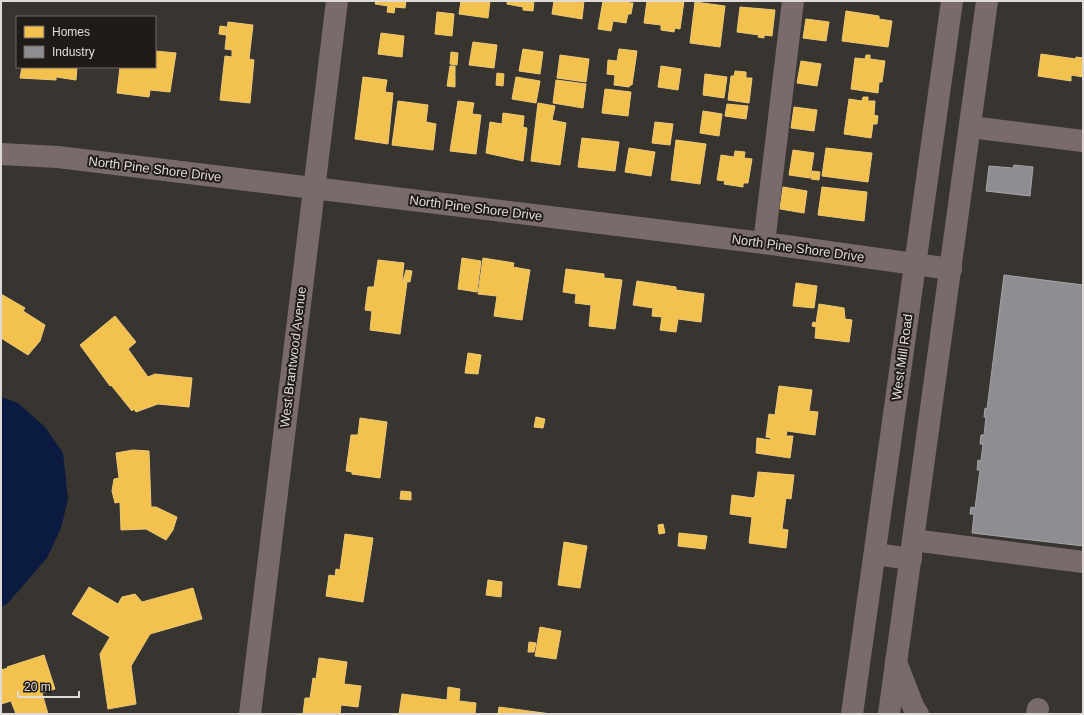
<svg xmlns="http://www.w3.org/2000/svg" width="1084" height="715" font-family="Helvetica,sans-serif">
  <style>
    .water { fill: #0a1a41 }
    .homes { fill: #f2c14e; stroke: #edc977 }
    .industry { fill: #8d8d92; stroke: #a6a4a7 }
    .lines { fill: none; stroke-linecap: round; stroke-linejoin: round }
    .minor { stroke: #796b6b; stroke-width: 22 }
    .major { stroke: #786b6a; stroke-width: 22 }
    .labels { text-anchor: middle; dominant-baseline: central; stroke-width: 4; stroke-linejoin: round; paint-order: stroke }
    .street-label { font-size: 13px; fill: #e1dbd8; stroke: #201b19 }
  </style>
  <rect width="100%" height="100%" fill="#383430"/>
  <path class="water" d="M1,397L18,403L45,427L63,453L68,499L61,528L47,558L7,604L1,607Z"/>
  <g class="homes">
    <path d="M376,1H406L405,8L395,7L394,13L387,12L388,6L375,4Z"/>
    <path d="M461,1H490L488,18L459,14Z"/>
    <path d="M507,1H534L533,11L523,10V7L507,4Z"/>
    <path d="M554,1H584L582,19L552,14Z"/>
    <path d="M603,1H629V3H633L631,14H628L626,23L613,21L611,31L598,29Z"/>
    <path d="M647,1H684L680,29L675,28L674,32L661,30V25L644,23Z"/>
    <path d="M695,2L725,6L720,47L690,43Z"/>
    <path d="M740,7L775,10L772,36L764,35V38L758,37L759,35L737,32Z"/>
    <path d="M846,11L879,16V19L892,21L888,47L842,41Z"/>
    <path d="M437,12L454,14L452,36L435,34Z"/>
    <path d="M806,19L829,22L826,41L803,38Z"/>
    <path d="M228,22L253,25L249,59L254,60L250,103L220,100L225,56L232,57V50L225,49Z"/>
    <path d="M220,26L227,27L226,35L219,34Z"/>
    <path d="M381,33L404,36L402,57L378,54Z"/>
    <path d="M473,42L497,45L494,68L469,65Z"/>
    <path d="M523,49L543,52L540,74L519,71Z"/>
    <path d="M619,49L637,51L632,85H630L629,87L614,85L615,75L607,74L608,60L617,61Z"/>
    <path d="M155,51L176,53L170,92L150,90L149,97L117,93L120,67H155Z"/>
    <path d="M451,52L458,53L457,65L450,64Z"/>
    <path d="M1041,54L1076,59V57L1083,58V77L1071,75V81L1038,76Z"/>
    <path d="M560,55L589,59L586,82L557,78Z"/>
    <path d="M866,55H870V59L885,61L882,82H879L878,93L851,89L855,58L865,59Z"/>
    <path d="M801,61L821,64L817,86L797,83Z"/>
    <path d="M450,66H455V87L447,86Z"/>
    <path d="M661,66L681,69L678,90L658,87Z"/>
    <path d="M22,67H77L76,80L56,77V80L20,78Z"/>
    <path d="M735,71L746,72V78H752L749,103L728,100L731,76H734Z"/>
    <path d="M497,73L504,74L503,86L496,85Z"/>
    <path d="M705,74L727,77L724,98L703,95Z"/>
    <path d="M363,77L387,80L385,92L393,93L388,144L355,139Z"/>
    <path d="M516,77L540,81L536,103L512,99Z"/>
    <path d="M556,80L586,84L583,108L553,103Z"/>
    <path d="M605,89L631,92L628,116L602,113Z"/>
    <path d="M863,97H868V101H875L874,115L878,116L877,124H873L871,138L844,134L849,99L862,101Z"/>
    <path d="M398,101L428,105L426,122L436,124L433,150L392,145Z"/>
    <path d="M458,101L474,103L472,114L481,115L476,154L450,151Z"/>
    <path d="M538,103L555,106L552,120L566,123L560,165L531,161Z"/>
    <path d="M727,104L748,106L746,119L725,116Z"/>
    <path d="M794,107L817,110L814,131L791,128Z"/>
    <path d="M703,111L722,114L719,136L700,133Z"/>
    <path d="M503,113L524,116L523,127L527,128L523,161L486,153L490,122L502,124Z"/>
    <path d="M655,122L673,124L670,145L652,143Z"/>
    <path d="M582,138L619,142L615,171L578,167Z"/>
    <path d="M676,140L706,144L700,184L671,180Z"/>
    <path d="M629,148L655,152L651,176L625,172Z"/>
    <path d="M826,148L872,153L868,182L822,176Z"/>
    <path d="M793,150L814,153L810,178L789,175Z"/>
    <path d="M735,151L745,152L744,158L752,159L748,183H743V187L724,184L725,181L717,180L721,155L734,157Z"/>
    <path d="M812,171L820,172L819,180L811,179Z"/>
    <path d="M783,187L807,191L804,213L780,209Z"/>
    <path d="M822,187L867,192L864,221L818,215Z"/>
    <path d="M462,258L481,261L477,292L458,289Z"/>
    <path d="M483,258L514,263L513,267L530,270L522,320L494,316L497,296L478,294Z"/>
    <path d="M378,260L404,263L402,281L407,282L400,334L370,330L372,311L365,310L368,287H374Z"/>
    <path d="M566,269L604,274V278L622,280L615,329L589,326L591,305L575,303L576,294L563,292Z"/>
    <path d="M406,270L412,271L410,282L403,281Z"/>
    <path d="M637,281L676,287V290L704,294L701,322L678,319L676,332L660,330L662,317L652,316L653,308L633,305Z"/>
    <path d="M796,283L817,286L814,308L793,306Z"/>
    <path d="M1,294L25,308L23,311L45,325L40,341L28,355L1,338Z"/>
    <path d="M819,304L844,308L845,319L852,320L849,342L815,338L816,327L812,326L813,322L816,323Z"/>
    <path d="M115,316L136,342L128,349L148,377L155,374L192,378L189,407L158,404L136,412L134,409L132,411L111,385L110,386L80,345Z"/>
    <path d="M468,353L481,355L478,374L465,373Z"/>
    <path d="M779,386L812,390L809,411L818,412L815,435L787,431L786,436H793L790,458L756,453L757,438L770,440L771,438L766,437L769,414L775,415Z"/>
    <path d="M536,417L545,419L543,428L534,427Z"/>
    <path d="M360,418L387,422L380,478L352,474V472L346,471L351,435H358Z"/>
    <path d="M133,450L149,451L151,507H156L177,517L173,530L166,540L146,529L121,530L120,502L115,503L112,491L114,479L119,478L116,453Z"/>
    <path d="M758,472L794,475L791,499L786,498L782,529L788,530L786,548L749,543L752,517L730,514L732,495L753,498L755,496Z"/>
    <path d="M401,491L411,492V500L400,499Z"/>
    <path d="M663,524L665,533L659,534L658,525Z"/>
    <path d="M679,533L707,536L705,549L678,546Z"/>
    <path d="M345,534L373,538L363,602L326,596L329,575L335,576L336,569L340,570Z"/>
    <path d="M564,542L587,546L580,588L558,585Z"/>
    <path d="M488,580L502,582L501,597L486,595Z"/>
    <path d="M89,587L118,604L122,597L135,594L142,602L193,588L202,619L150,634L131,666L136,704L108,709L100,654L110,637L72,614Z"/>
    <path d="M540,627L561,631L556,659L535,656Z"/>
    <path d="M529,642L536,643L534,652H528Z"/>
    <path d="M44,655L55,689L42,693L48,714H16L11,701L1,704V670L8,668L7,667Z"/>
    <path d="M319,658L347,662L344,684L361,686L358,707L341,705L340,714H303L305,698H310L313,678L316,679Z"/>
    <path d="M448,687L460,689L459,701L476,703L475,714H399L402,694L447,700Z"/>
    <path d="M499,707L551,714H498Z"/>
  </g>
  <g class="industry">
    <path d="M1014,165L1033,167L1030,196L986,191L989,166L1013,168Z"/>
    <path d="M1004,275L1083,285V546L972,533L974,514H970L971,507L975,508L980,470H977L978,460L981,461L983,444H980L981,435H984L986,417H984L985,408L987,409Z"/>
  </g>
  <g class="lines">
    <g class="minor">
      <path d="M970,127L1083,141"/>
      <path d="M1,154L58,157L313,188L764,243L951,269"/>
      <path d="M764,243L793,1"/>
      <path d="M913,540L1083,562"/>
      <path d="M875,554L911,559"/>
      <path d="M896,662L913,706L918,714"/>
      <path d="M250,714L337,1"/>
      <path d="M1037,714L1038,709"/>
    </g>
    <g class="major">
      <path d="M852,714L952,1"/>
      <path d="M889,714L987,1"/>
    </g>
  </g>
  <g class="labels">
    <g class="street-label">
      <text transform="translate(155 169) rotate(7)">North Pine Shore Drive</text>
      <text transform="translate(476 208) rotate(7)">North Pine Shore Drive</text>
      <text transform="translate(798 248) rotate(8)">North Pine Shore Drive</text>
      <text transform="translate(293 357) rotate(-83)">West Brantwood Avenue</text>
      <text transform="translate(902 357) rotate(-82)">West Mill Road</text>
    </g>
  </g>
  <rect width="1084" height="715" fill="none" stroke="#e1dbd8" stroke-width="4"/>
  <rect x="16" y="16" width="140" height="52" fill="#201b19" stroke="#6d6865"/>
  <rect x="24" y="26" width="20" height="12" fill="#f2c14e" stroke="#6d6865"/>
  <text x="52" y="36" font-size="12" fill="#e1dbd8">Homes</text>
  <rect x="24" y="46" width="20" height="12" fill="#8d8d92" stroke="#6d6865"/>
  <text x="52" y="56" font-size="12" fill="#e1dbd8">Industry</text>
  <path d="M18 691v6h61v-6" fill="none" stroke="#e1dbd8" stroke-width="2"/>
  <text x="24" y="691" font-size="12" fill="#e1dbd8" stroke="#201b19" stroke-width="3" paint-order="stroke">20 m</text>
</svg>
